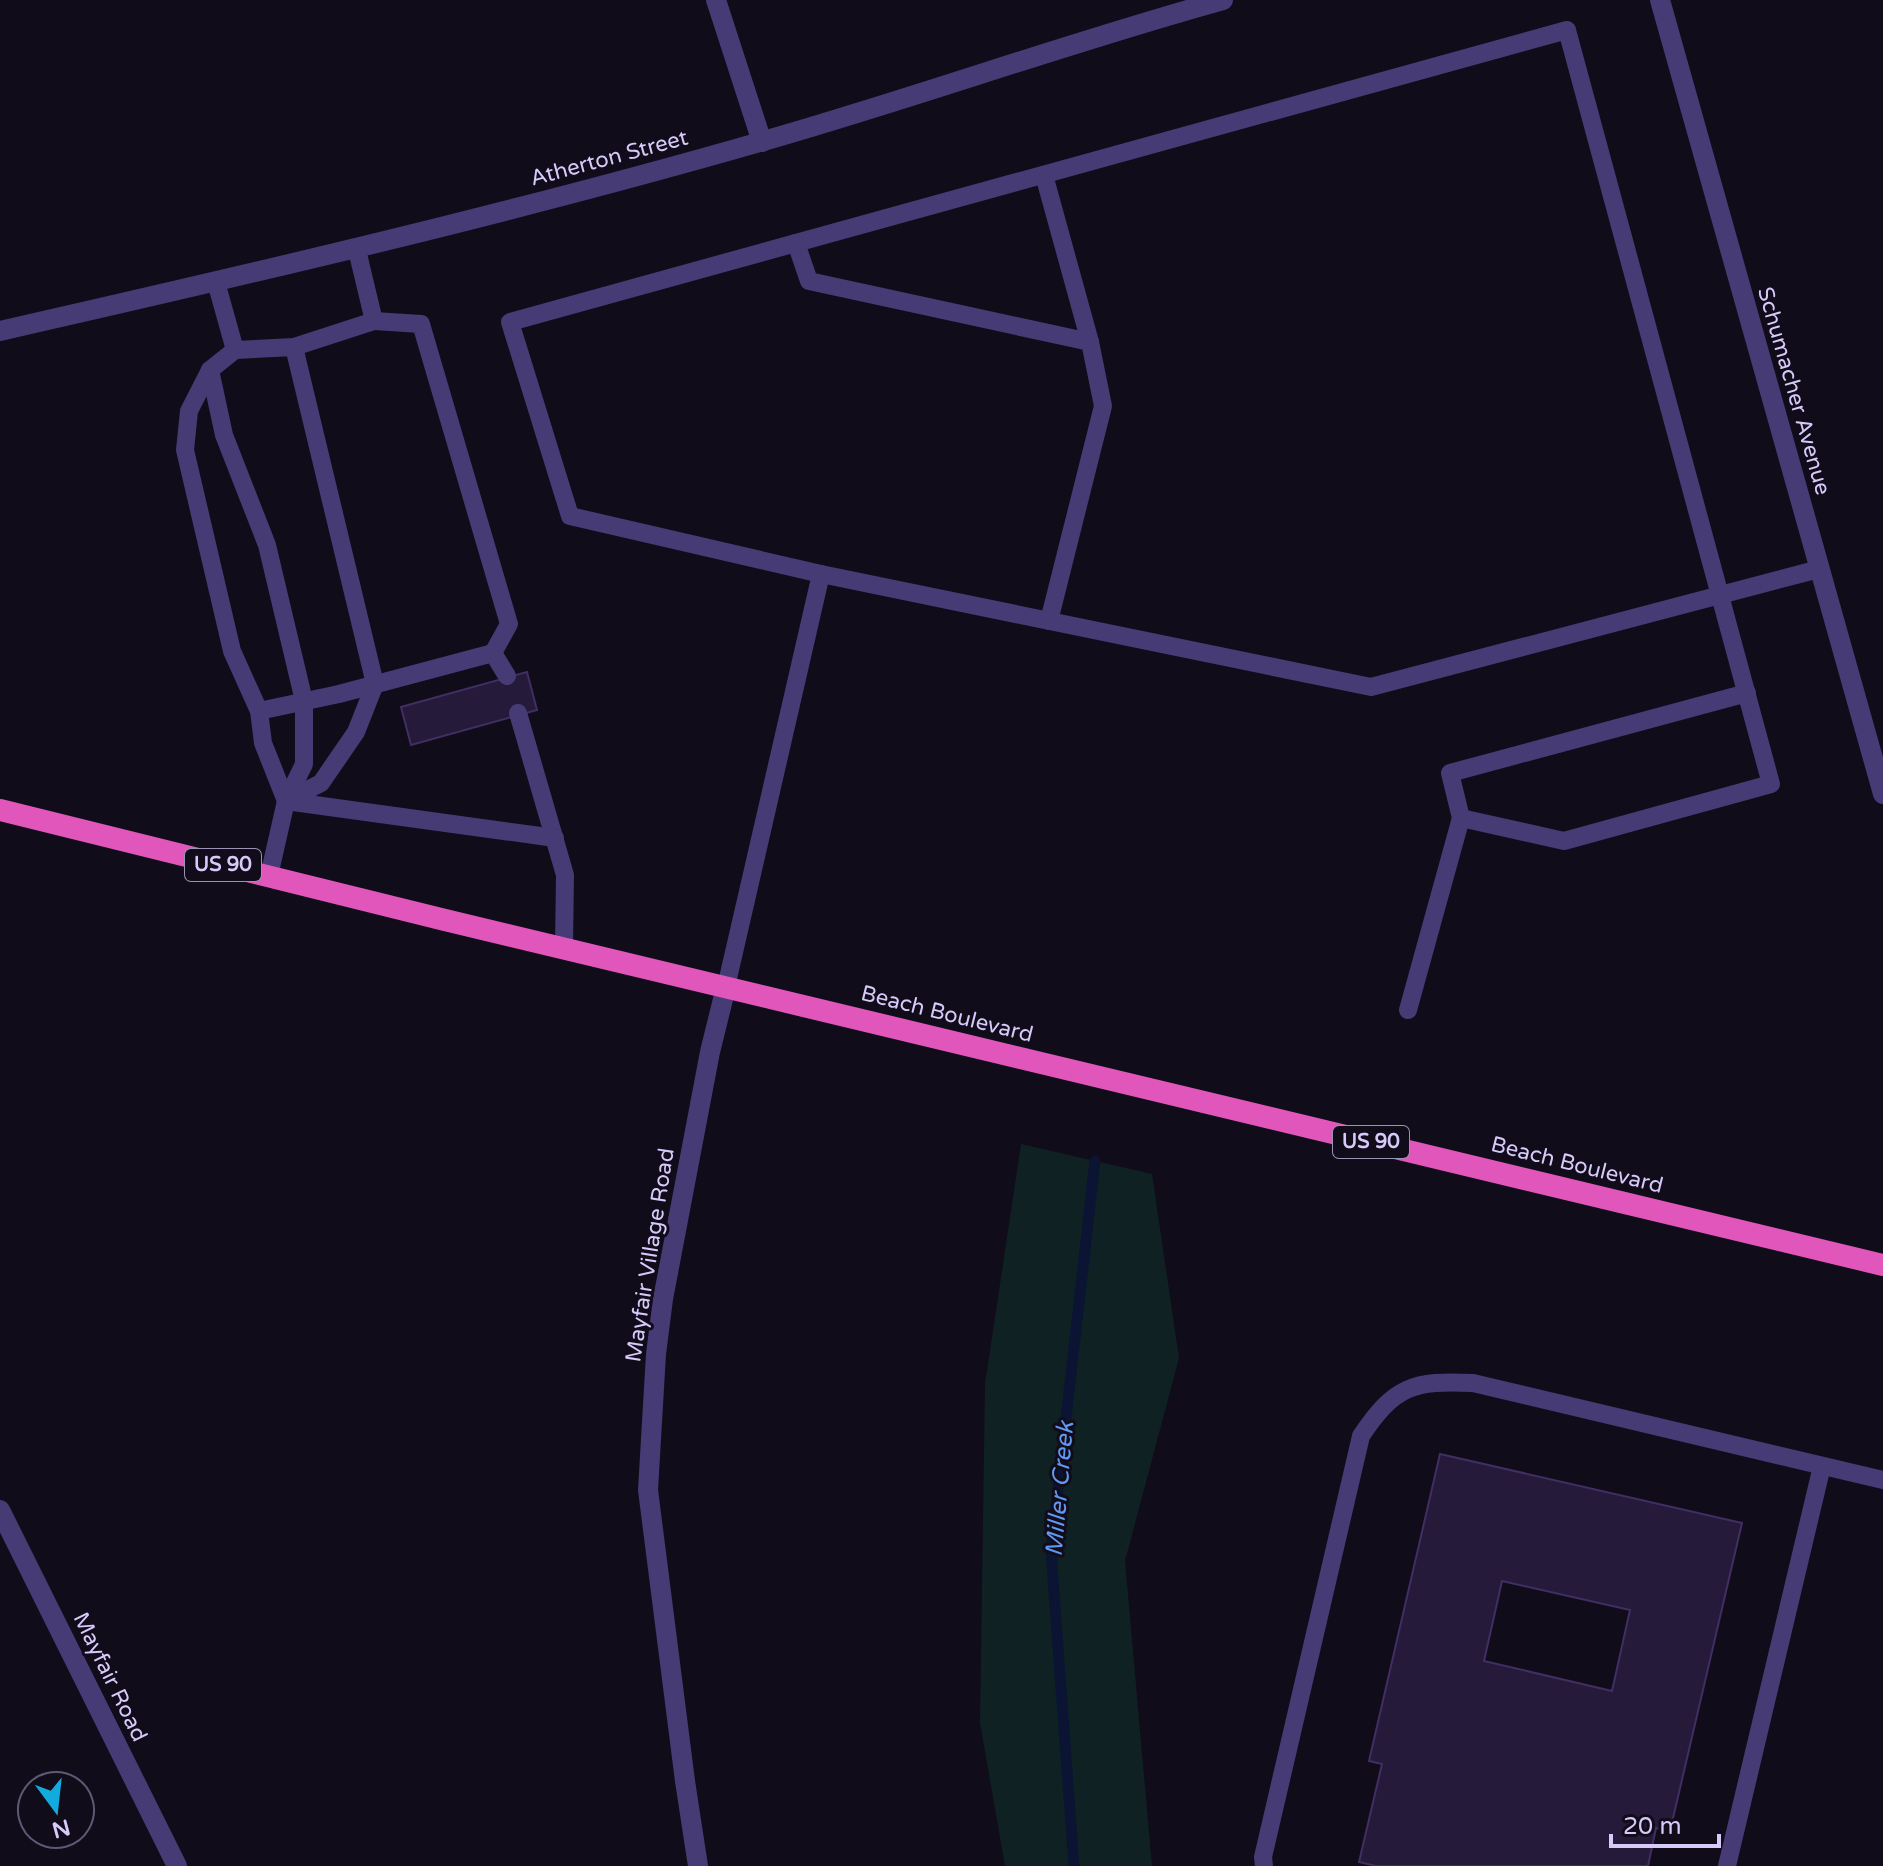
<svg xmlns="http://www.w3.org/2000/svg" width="1883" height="1866" font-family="'Varela Round',sans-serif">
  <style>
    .green { fill: #102124 }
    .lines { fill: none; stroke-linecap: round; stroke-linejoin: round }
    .stream { stroke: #0c1434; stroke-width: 11 }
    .building { fill: #251a39; stroke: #412e63; stroke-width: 2; fill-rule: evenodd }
    .service { stroke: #463b75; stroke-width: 18 }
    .minor { stroke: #463b75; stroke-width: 20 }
    .trunk { stroke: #e056ba; stroke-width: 22 }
    .labels { text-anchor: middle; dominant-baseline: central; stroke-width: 6; stroke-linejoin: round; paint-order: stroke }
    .shield { fill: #110c1a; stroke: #9c91b7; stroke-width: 2 }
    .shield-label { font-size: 20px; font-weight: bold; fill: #d7cafa }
    .street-label { font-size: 22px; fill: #d7cafa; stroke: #110c1a }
    .water-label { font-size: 24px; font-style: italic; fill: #6198f1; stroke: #110c1a }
  </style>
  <rect width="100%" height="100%" fill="#110c1a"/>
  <path class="green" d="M1021,1144L1152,1174L1179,1358L1125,1561L1152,1866H1005L980,1723L985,1384Z"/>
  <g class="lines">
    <path class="stream" d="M1074,1866L1051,1551L1095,1161"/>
  </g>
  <g class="building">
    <path d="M527,672L537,710L411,745L401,707Z"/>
    <path d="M1440,1454L1742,1523L1670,1831L1656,1828L1648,1866H1376L1359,1862L1382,1764L1369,1761ZM1502,1581L1630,1610L1612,1691L1484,1661Z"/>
  </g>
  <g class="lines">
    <g class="service">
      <path d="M1044,175L1090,342"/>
      <path d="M796,243L809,281L1090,342L1103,406L1049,621"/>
      <path d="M216,282L235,350"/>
      <path d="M374,321L421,324L509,624L493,653"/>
      <path d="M210,370L224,435L267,545L304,701V764L286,801L269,876"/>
      <path d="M821,574L1371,687L1819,569"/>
      <path d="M259,711L339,694L493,653L507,676"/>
      <path d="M518,713L565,875L564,947"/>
      <path d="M286,801L263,743L259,711L232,651L185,450L189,411L210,370L235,350L294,347L374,321L357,250"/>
      <path d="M286,801L321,783L356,732L375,684L294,347"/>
      <path d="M286,801L555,838"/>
      <path d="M1461,818L1450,773L1747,693"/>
      <path d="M726,987L821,574L570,516L510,322L1567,30L1771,784L1564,841L1461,818L1408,1010"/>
      <path d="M1264,1866L1263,1857L1361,1436C1394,1386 1414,1380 1473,1383L1883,1480"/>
      <path d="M1727,1866L1822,1466"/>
    </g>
    <g class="minor">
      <path d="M716,0L762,142"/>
      <path d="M1660,0L1883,794"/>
      <path d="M0,331C255,273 509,214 760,142C915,98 1067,43 1223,0"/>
      <path d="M0,1510L177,1866"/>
      <path d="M698,1866L685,1781L648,1490L656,1354L663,1299L710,1052L726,987"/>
    </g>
    <path class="trunk" d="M0,810L445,920L1883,1265"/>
  </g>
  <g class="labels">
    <g class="shield">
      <rect x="185" y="849" width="76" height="32" rx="6"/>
      <rect x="1333" y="1126" width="76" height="32" rx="6"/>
    </g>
    <g class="shield-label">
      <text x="223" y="865">US 90</text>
      <text x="1371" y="1142">US 90</text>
    </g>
    <g class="street-label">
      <text transform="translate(609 158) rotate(-15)">Atherton Street</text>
      <text transform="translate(1794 391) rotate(74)">Schumacher Avenue</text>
      <text transform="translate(947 1014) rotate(14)">Beach Boulevard</text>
      <text transform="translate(1577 1165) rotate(14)">Beach Boulevard</text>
      <text transform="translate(650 1255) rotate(-81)">Mayfair Village Road</text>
      <text transform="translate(110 1677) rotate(64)">Mayfair Road</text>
    </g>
    <g class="water-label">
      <text transform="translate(1060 1489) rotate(-85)">Miller Creek</text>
    </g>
  </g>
  <g transform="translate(56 1810) rotate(165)"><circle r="38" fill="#110c1a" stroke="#605874" stroke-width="2"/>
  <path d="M0-6L14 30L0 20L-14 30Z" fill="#13aadd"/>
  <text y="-12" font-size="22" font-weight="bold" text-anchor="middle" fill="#d7cafa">N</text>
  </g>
  <path d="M1611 1834v12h108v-12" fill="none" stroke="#d7cafa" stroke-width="4"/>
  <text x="1623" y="1834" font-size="24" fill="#d7cafa" stroke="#110c1a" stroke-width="6" paint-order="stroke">20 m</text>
</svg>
